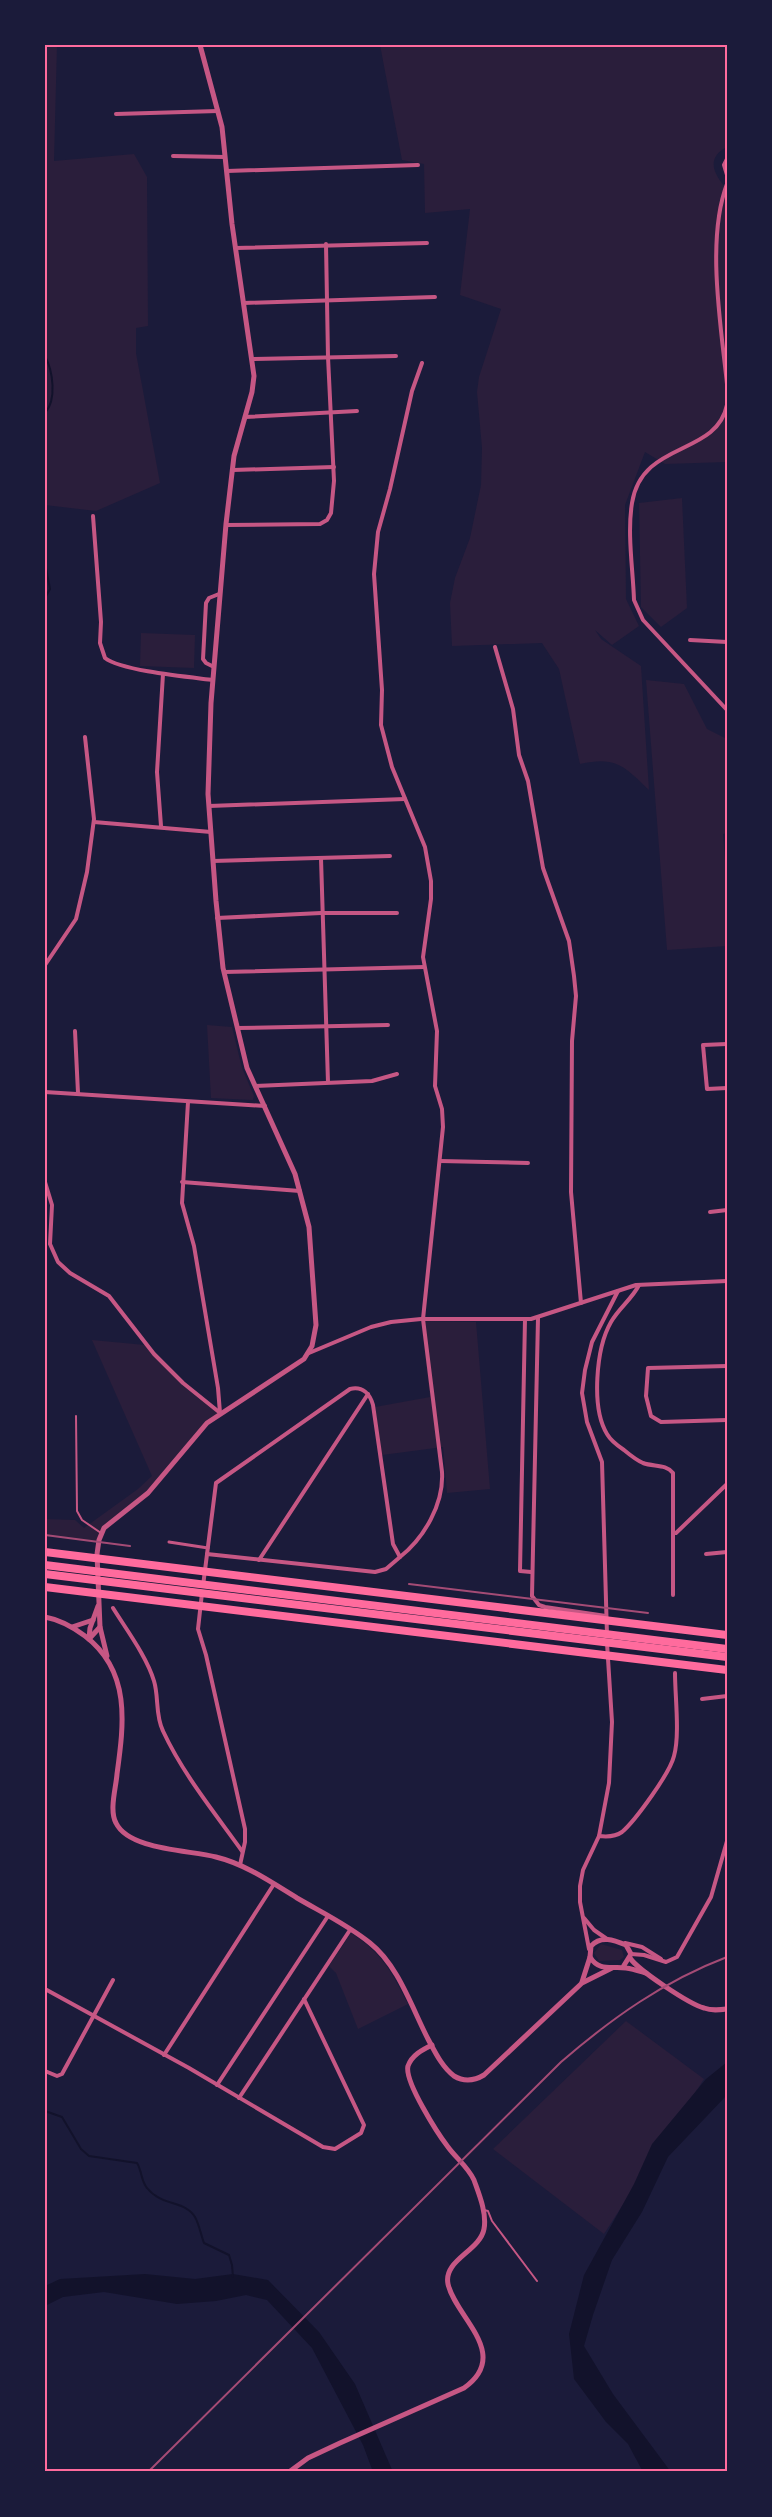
<svg xmlns="http://www.w3.org/2000/svg" width="772" height="2517" font-family="'Fira Sans',sans-serif">
  <style>
    .green { fill: #2a1e3b }
    .water { fill: #12122b }
    .lines { fill: none; stroke-linecap: round; stroke-linejoin: round }
    .stream { stroke: #12122b; stroke-width: 2 }
    .service { stroke: #c65784; stroke-width: 2 }
    .pedestrian { stroke: #c65784; stroke-width: 3 }
    .minor { stroke: #c65784; stroke-width: 4 }
    .tertiary { stroke: #c65784; stroke-width: 5 }
    .motorway { stroke: #ff6b9d; stroke-width: 8 }
    .rail { stroke: #a44b75; stroke-width: 2 }
    .neatline { fill: none; stroke: #ff6b9d; stroke-width: 2 }
  </style>
  <rect width="100%" height="100%" fill="#1b1b3a"/>
  <g class="green">
    <path d="M45,45H57L54,161L134,154L147,177L148,326L136,328V353L160,483L96,511L45,505Z"/>
    <path d="M380,45H727V147C705,158 714,175 727,189V462L665,464L645,452L625,505L626,599L639,626L612,645L595,630L601,639L641,666L649,790C624,766 616,756 580,764L559,669L542,643L452,646L450,603L455,578L470,538L481,485L482,448L477,392L479,377L501,309L460,295L470,209L425,213L424,164L402,160Z"/>
    <path d="M682,498L687,608L661,627L641,607L639,503Z"/>
    <path d="M141,633L195,635L194,668L140,666Z"/>
    <path d="M646,680L684,684L707,729L727,739V833L723,834L727,884V946L667,950Z"/>
    <path d="M207,1025L232,1027L242,1068L254,1096L253,1100L211,1098Z"/>
    <path d="M421,1321L476,1322L490,1489L447,1493L443,1447L382,1455L375,1407L430,1397Z"/>
    <path d="M92,1340L145,1345L189,1388L220,1413L207,1423L156,1484L109,1522L98,1541L45,1535V1519L75,1520L84,1528L138,1489L152,1476Z"/>
    <path d="M351,1933C383,1954 391,1971 408,2004L358,2029L336,1973L329,1966Z"/>
    <path d="M601,1944L622,1950L624,1957L620,1960L599,1961L594,1953Z"/>
    <path d="M626,2021L704,2079L604,2234L493,2149Z"/>
  </g>
  <g class="water">
    <path d="M727,2062V2095L668,2157L642,2212L612,2260L593,2315L584,2346L613,2394L671,2472H643L628,2444L606,2422L574,2379L569,2334L584,2275L634,2184L652,2144L706,2079Z"/>
    <path d="M145,2274L195,2279L233,2274L268,2280L319,2332L355,2384L393,2472H373L363,2445L312,2348L267,2300L246,2295L216,2301L177,2304L104,2292L63,2297L45,2306V2286L60,2279Z"/>
  </g>
  <g class="lines">
    <g class="stream">
      <path d="M45,356C53,371 57,400 45,413"/>
      <path d="M45,563L50,589L45,598"/>
      <path d="M45,2111L62,2117L81,2149L89,2156L137,2163C142,2171 141,2181 147,2188C162,2207 185,2200 195,2217C199,2224 201,2235 204,2243L229,2255L232,2265L233,2277"/>
    </g>
    <g class="service">
      <path d="M76,1416L77,1511L82,1520L101,1533"/>
      <path d="M484,2210L488,2211L492,2221L537,2281"/>
    </g>
    <path class="pedestrian" d="M169,1542L208,1548"/>
    <g class="minor">
      <path d="M116,114L218,111"/>
      <path d="M173,156L225,157"/>
      <path d="M727,159L724,165L727,175"/>
      <path d="M227,171L418,165"/>
      <path d="M727,184C706,239 721,326 727,384"/>
      <path d="M236,248L427,243"/>
      <path d="M244,303L435,297"/>
      <path d="M252,359L396,356"/>
      <path d="M727,405C716,457 642,440 632,503C627,534 633,569 634,600L643,620L727,710"/>
      <path d="M245,417L357,411"/>
      <path d="M233,470L334,467"/>
      <path d="M93,516L101,622L100,643L105,658C122,671 189,677 213,680"/>
      <path d="M226,525L320,524L327,520L331,513L334,481L328,357L326,244"/>
      <path d="M690,640L727,642"/>
      <path d="M495,647L513,709L519,755L528,781L543,868L569,941L574,976L576,996L572,1041L571,1192L581,1303"/>
      <path d="M214,667L206,663L203,659L206,603L209,598L219,594"/>
      <path d="M209,806L405,799"/>
      <path d="M94,822L211,832"/>
      <path d="M161,826L157,772L163,674"/>
      <path d="M321,858L328,1082"/>
      <path d="M213,861L390,856"/>
      <path d="M217,918L321,913H397"/>
      <path d="M45,965L76,919L87,872L94,819L85,737"/>
      <path d="M224,972L424,967"/>
      <path d="M238,1028L388,1025"/>
      <path d="M75,1031L78,1093"/>
      <path d="M727,1044L703,1045L707,1089L727,1088"/>
      <path d="M255,1086L372,1081L397,1074"/>
      <path d="M45,1092L265,1106"/>
      <path d="M188,1102L182,1203L194,1246L218,1388L220,1413"/>
      <path d="M440,1161L528,1163"/>
      <path d="M45,1182L52,1205L50,1244L58,1262L70,1273L109,1296L154,1354L183,1383L219,1412"/>
      <path d="M182,1182L300,1191"/>
      <path d="M710,1212L727,1210"/>
      <path d="M639,1285C632,1299 619,1308 611,1322C596,1348 591,1408 607,1434C611,1441 618,1446 624,1450C630,1455 636,1460 643,1463C654,1467 666,1464 673,1473V1595"/>
      <path d="M538,1318L532,1596L539,1605L545,1607L606,1616"/>
      <path d="M525,1319L520,1571L531,1572"/>
      <path d="M309,1353L371,1327L391,1322L421,1319H531L636,1285L727,1281"/>
      <path d="M727,1366L648,1368L646,1396L651,1416L661,1422L727,1420"/>
      <path d="M676,1533L727,1484"/>
      <path d="M207,1554L375,1572L386,1569L400,1557"/>
      <path d="M706,1554L727,1552"/>
      <path d="M259,1560L368,1394"/>
      <path d="M203,1586L216,1483L350,1389C363,1386 370,1394 373,1405L393,1544L400,1557C424,1538 444,1504 442,1472L423,1319L443,1127L442,1109L435,1086L437,1031L423,957L431,899V881L425,847L392,767L381,725L382,690L374,574L378,532L390,489L412,391L422,363"/>
      <path d="M202,1593L198,1629L206,1655L245,1829V1842L240,1865"/>
      <path d="M113,1608C126,1629 147,1657 154,1681C159,1697 155,1715 163,1731C183,1774 214,1812 242,1851"/>
      <path d="M607,1635L602,1462L587,1422L582,1393L585,1370L592,1342L618,1291"/>
      <path d="M702,1699L727,1696"/>
      <path d="M599,1836L609,1783L612,1722L607,1643"/>
      <path d="M584,1918L594,1930L607,1939"/>
      <path d="M625,1943L642,1947L661,1959"/>
      <path d="M589,1949L580,1902V1886L583,1870L599,1836C607,1837 615,1837 622,1832C635,1821 670,1773 674,1756C680,1735 675,1696 675,1673"/>
      <path d="M631,1954L644,1955L666,1962L677,1957L711,1897L727,1841"/>
      <path d="M45,1989L189,2068L323,2147L335,2149L361,2133L364,2125L304,1999"/>
      <path d="M164,2055L274,1884"/>
      <path d="M45,2071L57,2076L62,2074L113,1980"/>
      <path d="M217,2085L328,1916"/>
      <path d="M239,2098L350,1930"/>
    </g>
    <g class="tertiary">
      <path d="M45,1617C61,1620 73,1627 85,1636C131,1671 124,1723 117,1774C116,1788 109,1810 116,1823C129,1850 189,1850 216,1857C245,1864 271,1882 297,1898C321,1912 348,1925 370,1943C398,1965 412,2008 428,2039C435,2052 442,2067 454,2076C464,2082 474,2081 484,2075L582,1983L612,1968"/>
      <path d="M72,1627L93,1620"/>
      <path d="M89,1639L90,1628L98,1606"/>
      <path d="M89,1639L100,1627"/>
      <path d="M107,1656L100,1627L97,1554L99,1540L104,1528L148,1493L207,1423L304,1359L312,1346L316,1325L309,1227L295,1174L247,1068L223,968L216,901L208,794L211,703L226,524L234,456L252,392L254,376L232,224L222,127L200,45"/>
      <path d="M630,1958C638,1970 689,2004 704,2008C712,2011 719,2010 727,2009"/>
      <path d="M623,1967L631,1954L626,1945C614,1940 601,1935 591,1946L590,1957C599,1972 612,1966 626,1968C633,1969 639,1971 646,1973"/>
      <path d="M582,1982L590,1957"/>
      <path d="M289,2472L308,2458L340,2443L464,2388C512,2354 455,2317 448,2284C443,2260 480,2251 484,2229C487,2213 479,2194 474,2180C468,2167 456,2158 448,2147C438,2134 404,2081 408,2066C412,2055 422,2050 432,2045"/>
    </g>
    <g class="motorway">
      <path d="M45,1552L727,1635"/>
      <path d="M45,1565L727,1649"/>
      <path d="M45,1574L727,1657"/>
      <path d="M45,1587L727,1670"/>
    </g>
    <g class="rail">
      <path d="M45,1535L130,1546"/>
      <path d="M409,1584L648,1613"/>
      <path d="M148,2472L561,2062C612,2018 664,1981 727,1957"/>
    </g>
  </g>
  <rect width="772" height="2517" fill="none" stroke="#1b1b3a" stroke-width="93"/>
  <rect x="46" y="46" width="680" height="2424" class="neatline"/>
</svg>
